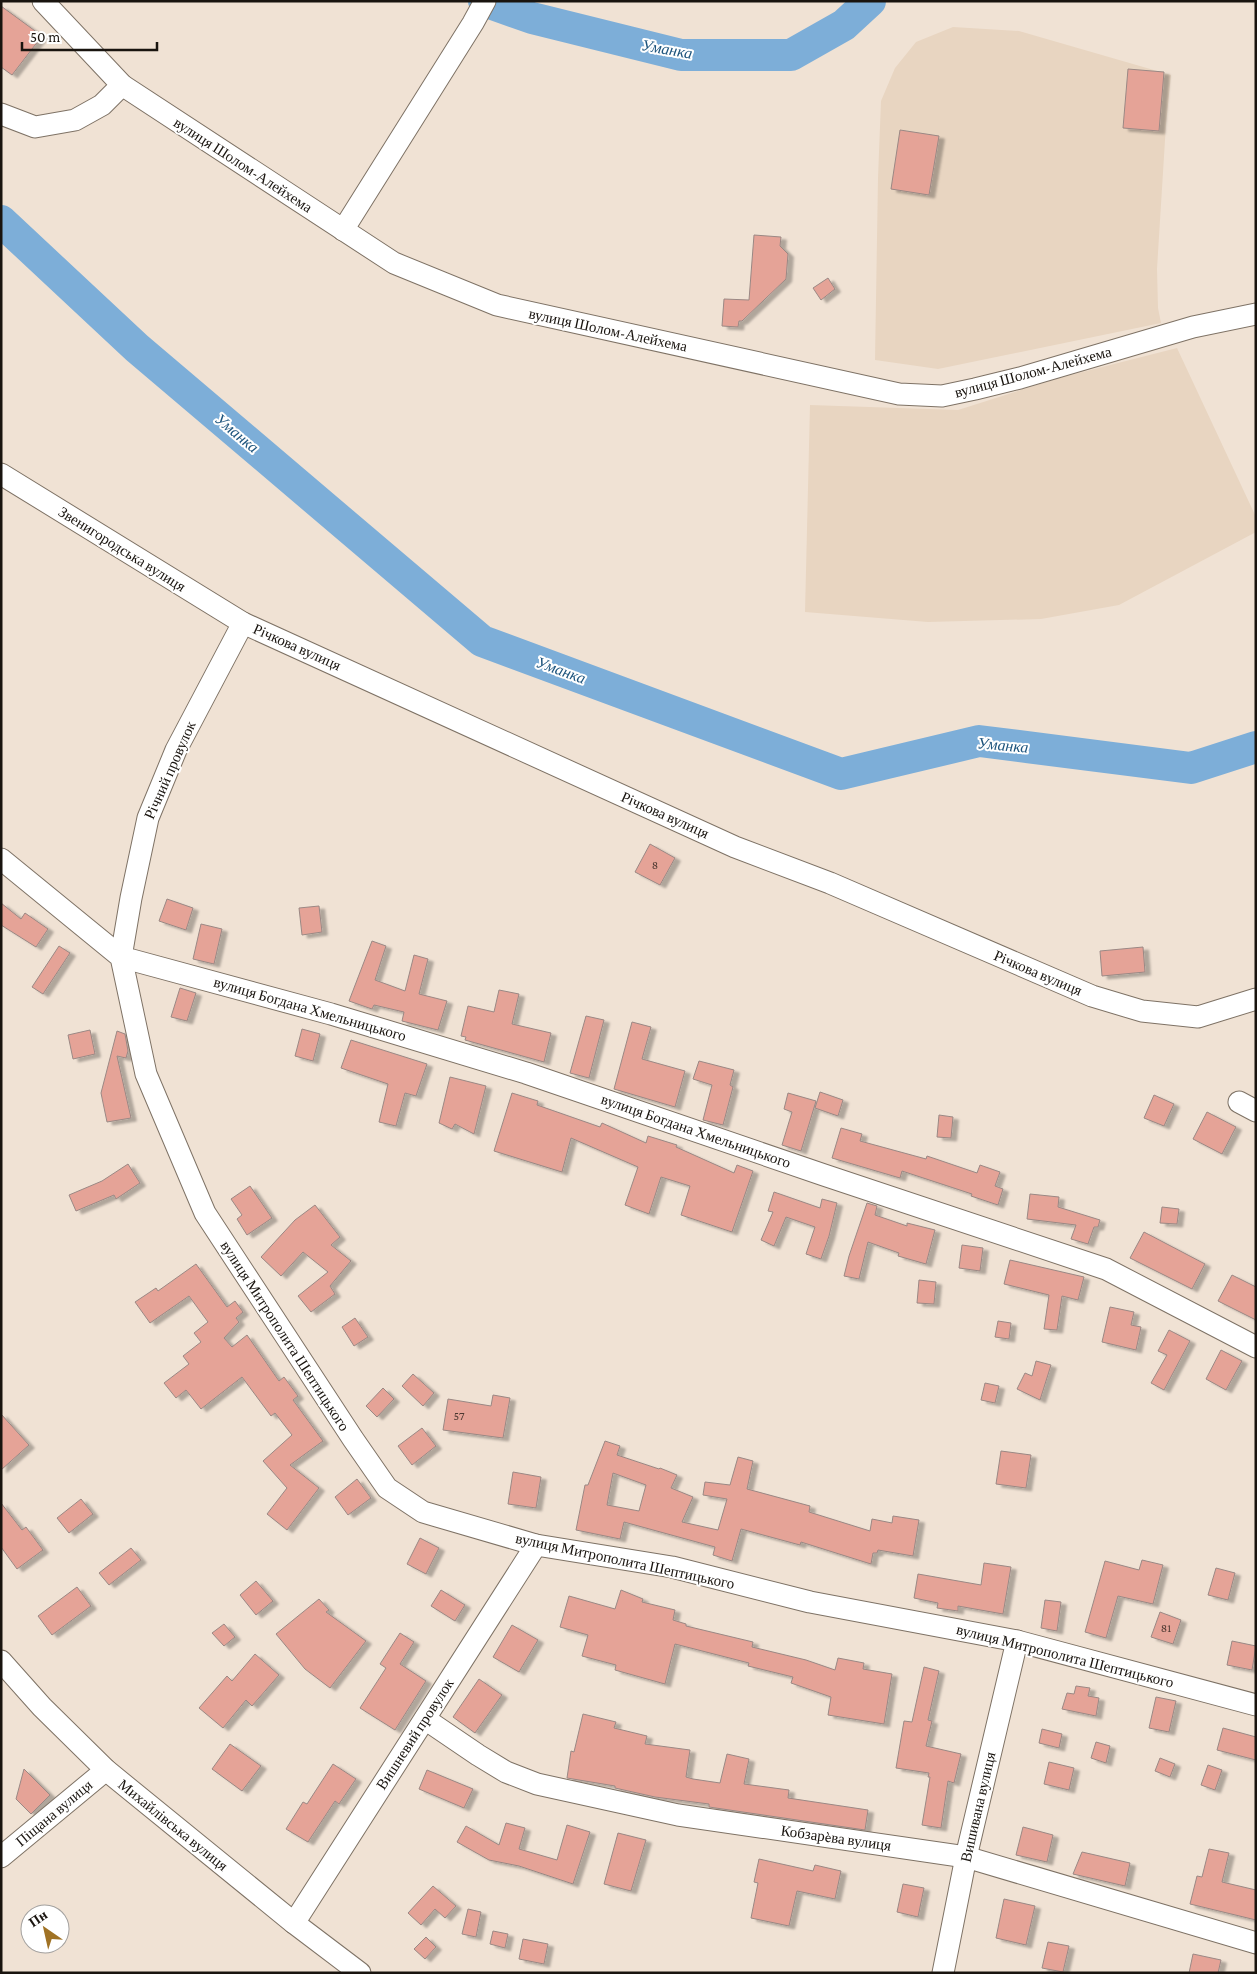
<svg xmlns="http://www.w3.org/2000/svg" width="1257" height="1974" font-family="'Crimson Pro',serif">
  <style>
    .built { fill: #e8d5c1 }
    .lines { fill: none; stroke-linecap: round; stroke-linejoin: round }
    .river { stroke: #7daed8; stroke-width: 32 }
    .building { fill: #e5a397; stroke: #9a8884; fill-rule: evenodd; filter: url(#shadow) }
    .street-casing { stroke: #7e7265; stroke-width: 23 }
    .street { stroke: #fff; stroke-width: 21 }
    .labels { text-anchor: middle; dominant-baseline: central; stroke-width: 4; stroke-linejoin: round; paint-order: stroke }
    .number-label { font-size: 12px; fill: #4c3831 }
    .street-label { font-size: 15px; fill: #19140f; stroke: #fff }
    .water-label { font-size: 16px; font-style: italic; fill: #1d547d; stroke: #fff }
  </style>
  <defs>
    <filter id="shadow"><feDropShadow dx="5.5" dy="3" stdDeviation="1" flood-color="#0004"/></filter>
  </defs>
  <rect width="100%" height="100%" fill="#f0e2d4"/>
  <g class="built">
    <path d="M953,27L1019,31L1171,75L1166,124L1157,269L1158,308L1161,323L938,369L875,360L878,178L881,101L895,68L916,42Z"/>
    <path d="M1177,348L1256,517V532L1119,605L1041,619L928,622L805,612L810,405L958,410L1059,378Z"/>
  </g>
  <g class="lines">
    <g class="river">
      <path d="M484,1L532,18L681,55H791L844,25L870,1"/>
      <path d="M1,221L137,348L482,641L841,774L979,741L1191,768L1256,747"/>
    </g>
  </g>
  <g class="building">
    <path d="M1,6L42,36L12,75L1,67Z"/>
    <path d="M1128,69L1164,72L1159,131L1123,128Z"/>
    <path d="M900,130L939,136L929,195L891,189Z"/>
    <path d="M754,235L781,237L780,246L788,254L786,279L742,321H739L738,327L722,326L724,299L749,300Z"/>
    <path d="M828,278L835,289L821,300L813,288Z"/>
    <path d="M650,844L675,858L660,885L635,872Z"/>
    <path d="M167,899L193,908L186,930L159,921Z"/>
    <path d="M1,903L21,919L25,913L48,929L36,947L1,925Z"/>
    <path d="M319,906L322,932L302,935L299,908Z"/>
    <path d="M201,924L222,929L214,964L193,959Z"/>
    <path d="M372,941L386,946L375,980L405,991L414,955L428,959L419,994L447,1001L438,1030L402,1021L404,1012L374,1005L372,1009L349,1001Z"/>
    <path d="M59,946L70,953L43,994L32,987Z"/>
    <path d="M1143,947L1145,972L1102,976L1100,951Z"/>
    <path d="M180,988L196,993L187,1021L171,1017Z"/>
    <path d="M499,990L519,994L512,1024L551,1033L544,1062L465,1040L466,1037L461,1036L468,1006L494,1012Z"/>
    <path d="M586,1016L604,1020L589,1078L570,1073Z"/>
    <path d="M632,1022L651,1027L642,1059L685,1071L675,1107L614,1089Z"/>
    <path d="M302,1029L320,1034L313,1061L295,1056Z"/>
    <path d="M90,1030L95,1054L73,1059L68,1035Z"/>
    <path d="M117,1031L125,1034L128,1051L126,1058L117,1056L131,1118L107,1122L101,1093Z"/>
    <path d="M351,1040L427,1064L416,1096L405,1093L396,1126L379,1122L388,1084L341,1068Z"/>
    <path d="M699,1061L734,1070L730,1085L733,1087L723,1125L703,1120L712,1085L693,1079Z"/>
    <path d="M450,1077L486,1086L474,1134L455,1124L452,1129L439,1123Z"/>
    <path d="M820,1092L843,1100L838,1116L815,1108Z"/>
    <path d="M512,1093L538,1101L537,1105L600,1127L602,1123L646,1143L648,1136L677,1145L676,1147L734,1173L737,1165L753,1171L732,1232L681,1215L690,1186L661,1177L649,1214L625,1205L638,1167L571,1138L562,1172L494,1151Z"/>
    <path d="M788,1093L816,1101L801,1151L782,1145L792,1112L784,1109Z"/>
    <path d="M1154,1095L1174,1104L1164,1126L1144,1118Z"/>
    <path d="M1207,1112L1236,1127L1222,1154L1193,1139Z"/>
    <path d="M939,1115L953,1117L951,1138L937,1137Z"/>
    <path d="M841,1128L862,1134L860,1141L926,1159L927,1156L977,1173L980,1165L1000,1172L995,1186L1003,1189L998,1205L971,1196L972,1194L902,1171L900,1178L832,1158Z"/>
    <path d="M128,1164L140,1183L116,1199L114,1195L76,1211L69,1195L102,1181Z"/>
    <path d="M250,1186L272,1218L247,1235L237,1219L242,1215L231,1199Z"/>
    <path d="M774,1192L820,1208L822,1199L837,1203L829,1236L821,1259L806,1254L815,1227L786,1217L774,1246L761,1240L773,1212L768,1211Z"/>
    <path d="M1030,1194L1059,1197L1058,1207L1100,1220L1098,1227H1094L1088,1244L1071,1239L1076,1225L1027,1219Z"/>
    <path d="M867,1203L877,1206L875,1215L907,1226V1223L935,1230L926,1264L898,1256L899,1253L868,1242L859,1279L844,1276L849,1256Z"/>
    <path d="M315,1205L340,1237L331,1245L351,1261L330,1286L335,1294L311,1312L298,1296L328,1272L303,1252L281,1276L261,1257L295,1220Z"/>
    <path d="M1162,1207L1179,1209L1177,1224L1160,1223Z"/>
    <path d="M1144,1232L1205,1264L1192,1289L1130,1258Z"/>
    <path d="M962,1245L983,1248L980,1271L959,1268Z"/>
    <path d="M1010,1260L1084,1277L1078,1300L1062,1296L1057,1330L1044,1329L1049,1295L1004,1284Z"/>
    <path d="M196,1264L227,1307L235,1301L243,1312L236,1318L239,1322L224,1338L232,1347L247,1335L279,1381L284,1377L298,1396L293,1400L323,1441L290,1465L319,1488L287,1530L267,1514L287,1488L263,1461L292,1435L275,1413L271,1416L242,1377L201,1409L186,1390L176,1398L164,1383L189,1364L183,1356L201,1342L194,1333L208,1322L189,1296L150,1323L135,1302L156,1288L158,1291Z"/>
    <path d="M1232,1275L1256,1287V1320L1218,1301Z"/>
    <path d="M919,1280L936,1282L934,1304L917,1303Z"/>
    <path d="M1110,1307L1134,1312L1131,1325L1141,1327L1136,1350L1102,1342Z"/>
    <path d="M355,1318L368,1337L354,1346L342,1327Z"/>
    <path d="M998,1321L1011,1323L1009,1339L995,1337Z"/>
    <path d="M1169,1330L1190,1341L1164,1390L1151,1383L1167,1355L1158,1351Z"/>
    <path d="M1221,1350L1242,1361L1226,1390L1206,1379Z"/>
    <path d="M1036,1361L1051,1365L1040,1400L1017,1389L1025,1373L1032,1376Z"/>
    <path d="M413,1374L434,1393L423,1406L402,1386Z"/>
    <path d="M985,1383L999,1386L995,1403L981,1400Z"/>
    <path d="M383,1388L394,1399L377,1417L366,1406Z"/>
    <path d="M493,1395L510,1398L503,1438L443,1430L448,1399L491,1406Z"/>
    <path d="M1,1414L29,1445L1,1470Z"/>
    <path d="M422,1428L436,1446L412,1465L398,1446Z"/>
    <path d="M605,1441L620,1446L617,1455L659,1469L660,1468L677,1475L671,1488L693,1497L682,1522L718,1530L727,1499L703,1495L705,1482L730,1485L738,1457L753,1461L747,1489L810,1506L809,1512L870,1531L872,1519L892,1523L893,1516L919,1520L913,1556L878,1550L877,1553H873L871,1564L801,1542L800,1545L741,1529L732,1561L713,1555L715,1547L624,1522L620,1539L576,1530L585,1485H588ZM613,1473L646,1485L639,1511L607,1505Z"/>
    <path d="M1001,1451L1031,1455L1026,1488L996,1484Z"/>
    <path d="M513,1472L541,1477L536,1508L508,1504Z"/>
    <path d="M357,1479L371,1498L348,1515L335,1497Z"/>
    <path d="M81,1499L93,1514L69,1533L57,1518Z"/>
    <path d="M1,1503L22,1530L26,1527L43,1550L17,1569L1,1547Z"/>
    <path d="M420,1538L439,1548L426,1574L407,1564Z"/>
    <path d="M131,1548L141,1560L109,1585L99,1573Z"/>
    <path d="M1142,1560L1163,1565L1153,1604L1118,1596L1106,1638L1085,1632L1105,1561L1139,1570Z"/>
    <path d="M984,1563L1011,1567L1003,1614L958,1606V1611L937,1608L938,1603L914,1598L918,1574L981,1585Z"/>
    <path d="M1216,1568L1235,1573L1228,1600L1208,1595Z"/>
    <path d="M256,1581L273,1601L256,1615L240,1595Z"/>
    <path d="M77,1587L91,1606L52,1635L38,1616Z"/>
    <path d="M441,1590L465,1605L455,1621L431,1606Z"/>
    <path d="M621,1590L643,1599L642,1602L675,1610L673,1620L686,1624V1626L753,1642L752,1647L806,1660L835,1670L838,1658L864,1663L863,1669L892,1674L884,1724L828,1715L831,1697L791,1683L793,1677L748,1666L749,1663L675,1644L665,1684L615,1670L616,1665L582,1656L588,1635L560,1627L569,1596L615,1609Z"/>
    <path d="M319,1599L329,1610L326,1612L366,1641L330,1688L305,1669L276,1634Z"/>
    <path d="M1045,1600L1061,1602L1057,1631L1041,1628Z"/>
    <path d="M1160,1612L1181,1620L1173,1644L1151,1637Z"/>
    <path d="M224,1624L235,1637L224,1646L212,1633Z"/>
    <path d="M512,1625L538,1640L519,1672L493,1657Z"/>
    <path d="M400,1633L414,1642L400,1664L426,1681L395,1730L360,1708L386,1668L380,1664Z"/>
    <path d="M1232,1641L1256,1646L1252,1670L1227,1665Z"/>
    <path d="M255,1654L279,1675L252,1706L246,1700L223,1728L199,1708L227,1676L232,1681Z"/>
    <path d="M924,1667L939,1671L928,1720L932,1721L926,1746L961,1754L954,1783L948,1781L941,1828L922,1825L930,1777H928L929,1773L896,1768L904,1721L912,1722Z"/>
    <path d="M479,1679L502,1695L475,1733L453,1717Z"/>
    <path d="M1076,1686L1090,1688L1088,1696L1099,1698L1096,1716L1062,1709L1067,1693L1074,1694Z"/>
    <path d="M1156,1697L1176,1701L1169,1732L1149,1728Z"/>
    <path d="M583,1714L616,1722L614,1728L647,1736L645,1744L690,1750L686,1777L693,1779L720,1783L727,1754L749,1759L744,1784L789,1790L788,1798L868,1810L865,1830L709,1807V1804L655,1797L615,1788V1786L567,1778L571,1751L574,1752Z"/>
    <path d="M1223,1728L1256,1737V1760L1217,1750Z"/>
    <path d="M1042,1729L1062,1734L1059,1748L1039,1743Z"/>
    <path d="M1096,1742L1110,1746L1106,1763L1091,1758Z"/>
    <path d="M230,1744L261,1766L242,1791L212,1769Z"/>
    <path d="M1160,1758L1175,1764L1170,1777L1155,1771Z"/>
    <path d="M1049,1762L1074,1768L1069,1790L1044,1784Z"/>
    <path d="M333,1764L356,1779L339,1804L335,1801L308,1842L286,1829L303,1802L307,1804Z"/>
    <path d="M1208,1765L1222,1770L1215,1790L1201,1785Z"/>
    <path d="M24,1769L50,1795L31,1814L16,1799Z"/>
    <path d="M427,1770L473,1789L464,1808L419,1789Z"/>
    <path d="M506,1823L525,1828L519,1849L557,1860L567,1825L590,1832L573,1884L519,1866L489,1860L457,1842L466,1826L499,1845Z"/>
    <path d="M1023,1827L1053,1835L1047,1862L1016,1855Z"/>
    <path d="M618,1833L646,1840L631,1891L604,1884Z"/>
    <path d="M1209,1849L1229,1853L1222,1882L1256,1890V1920L1190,1904L1197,1876L1202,1877Z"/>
    <path d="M1082,1852L1130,1863L1125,1886L1073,1874Z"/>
    <path d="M759,1859L813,1871L815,1865L841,1871L835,1899L797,1891L789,1926L751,1918L758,1883L754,1882Z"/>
    <path d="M903,1884L924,1888L918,1917L897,1912Z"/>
    <path d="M433,1886L456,1906L445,1918L435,1909L421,1925L408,1913Z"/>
    <path d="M1004,1899L1035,1906L1026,1945L996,1938Z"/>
    <path d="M468,1909L481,1912L476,1937L462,1934Z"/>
    <path d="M493,1931L508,1934L505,1948L490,1944Z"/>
    <path d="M426,1937L436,1947L425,1959L414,1949Z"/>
    <path d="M523,1939L548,1944L544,1964L519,1959Z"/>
    <path d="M1048,1942L1069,1946L1063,1972L1042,1968Z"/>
    <path d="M1193,1954L1221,1960L1218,1973H1189Z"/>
  </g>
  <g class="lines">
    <defs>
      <g id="street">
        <path d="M43,1L122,85L394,263L497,305L899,394L942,396L975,389L1020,378L1193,327L1256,314"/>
        <path d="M1,114L35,127L75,120L102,105L122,85"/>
        <path d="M343,230L473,23L485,1"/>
        <path d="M1,474L243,623L735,847L830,883L1092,996L1142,1011L1198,1017L1256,999"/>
        <path d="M243,623L176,750L148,818L131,898L121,957L331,1014L526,1073L824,1175L1106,1269L1256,1347"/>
        <path d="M1,859L121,957L146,1074L205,1213L353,1439L387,1488L423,1512L536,1545L672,1567L810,1602L1017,1641L1256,1705"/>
        <path d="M1239,1102L1256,1111"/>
        <path d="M1,1661L42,1707L106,1770L294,1923L360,1973"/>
        <path d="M425,1719L478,1755L506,1772L537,1784L678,1815L966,1857L1256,1943"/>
        <path d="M1,1857L106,1770"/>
        <path d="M294,1923L536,1545"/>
        <path d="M943,1973L966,1857L1017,1641"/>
      </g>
    </defs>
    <use href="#street" class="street-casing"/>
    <use href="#street" class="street"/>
  </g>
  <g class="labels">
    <g class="number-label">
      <text x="655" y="865">8</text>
      <text x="459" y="1416">57</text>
      <text x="1166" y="1628">81</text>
    </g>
    <g class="street-label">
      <text transform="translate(243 165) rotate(33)">вулиця Шолом-Алейхема</text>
      <text transform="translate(608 330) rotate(12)">вулиця Шолом-Алейхема</text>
      <text transform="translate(1033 372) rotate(-15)">вулиця Шолом-Алейхема</text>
      <text transform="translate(122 549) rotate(32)">Звенигородська вулиця</text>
      <text transform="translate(297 647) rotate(24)">Річкова вулиця</text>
      <text transform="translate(170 770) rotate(-66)">Річний провулок</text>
      <text transform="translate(665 815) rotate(24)">Річкова вулиця</text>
      <text transform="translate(1038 973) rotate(23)">Річкова вулиця</text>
      <text transform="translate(310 1009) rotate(16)">вулиця Богдана Хмельницького</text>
      <text transform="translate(696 1131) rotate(19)">вулиця Богдана Хмельницького</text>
      <text transform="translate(285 1336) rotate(57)">вулиця Митрополита Шептицького</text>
      <text transform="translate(625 1561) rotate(12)">вулиця Митрополита Шептицького</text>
      <text transform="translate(1065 1656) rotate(14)">вулиця Митрополита Шептицького</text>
      <text transform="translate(415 1734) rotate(-57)">Вишневий провулок</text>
      <text transform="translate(978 1807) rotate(-77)">Вишивана вулиця</text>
      <text transform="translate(54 1813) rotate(-40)">Піщана вулиця</text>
      <text transform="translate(173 1825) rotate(39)">Михайлівська вулиця</text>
      <text transform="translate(836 1838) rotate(8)">Кобзарèва вулиця</text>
    </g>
    <g class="water-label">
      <text transform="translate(667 49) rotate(10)">Уманка</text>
      <text transform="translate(237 433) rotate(40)">Уманка</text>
      <text transform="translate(561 670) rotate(20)">Уманка</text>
      <text transform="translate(1003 745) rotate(5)">Уманка</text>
    </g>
  </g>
  <rect width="1257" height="1974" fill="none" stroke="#19140f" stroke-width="5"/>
  <g transform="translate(45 1929) rotate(326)"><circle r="24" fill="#ffffff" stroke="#a3a19f"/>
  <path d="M0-4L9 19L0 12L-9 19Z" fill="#a07224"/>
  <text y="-8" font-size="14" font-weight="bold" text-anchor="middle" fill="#19140f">Пн</text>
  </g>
  <path d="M22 42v8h135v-8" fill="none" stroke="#19140f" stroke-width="2.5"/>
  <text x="30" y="42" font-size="15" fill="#19140f" stroke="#ffffff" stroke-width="4" paint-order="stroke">50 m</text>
</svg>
